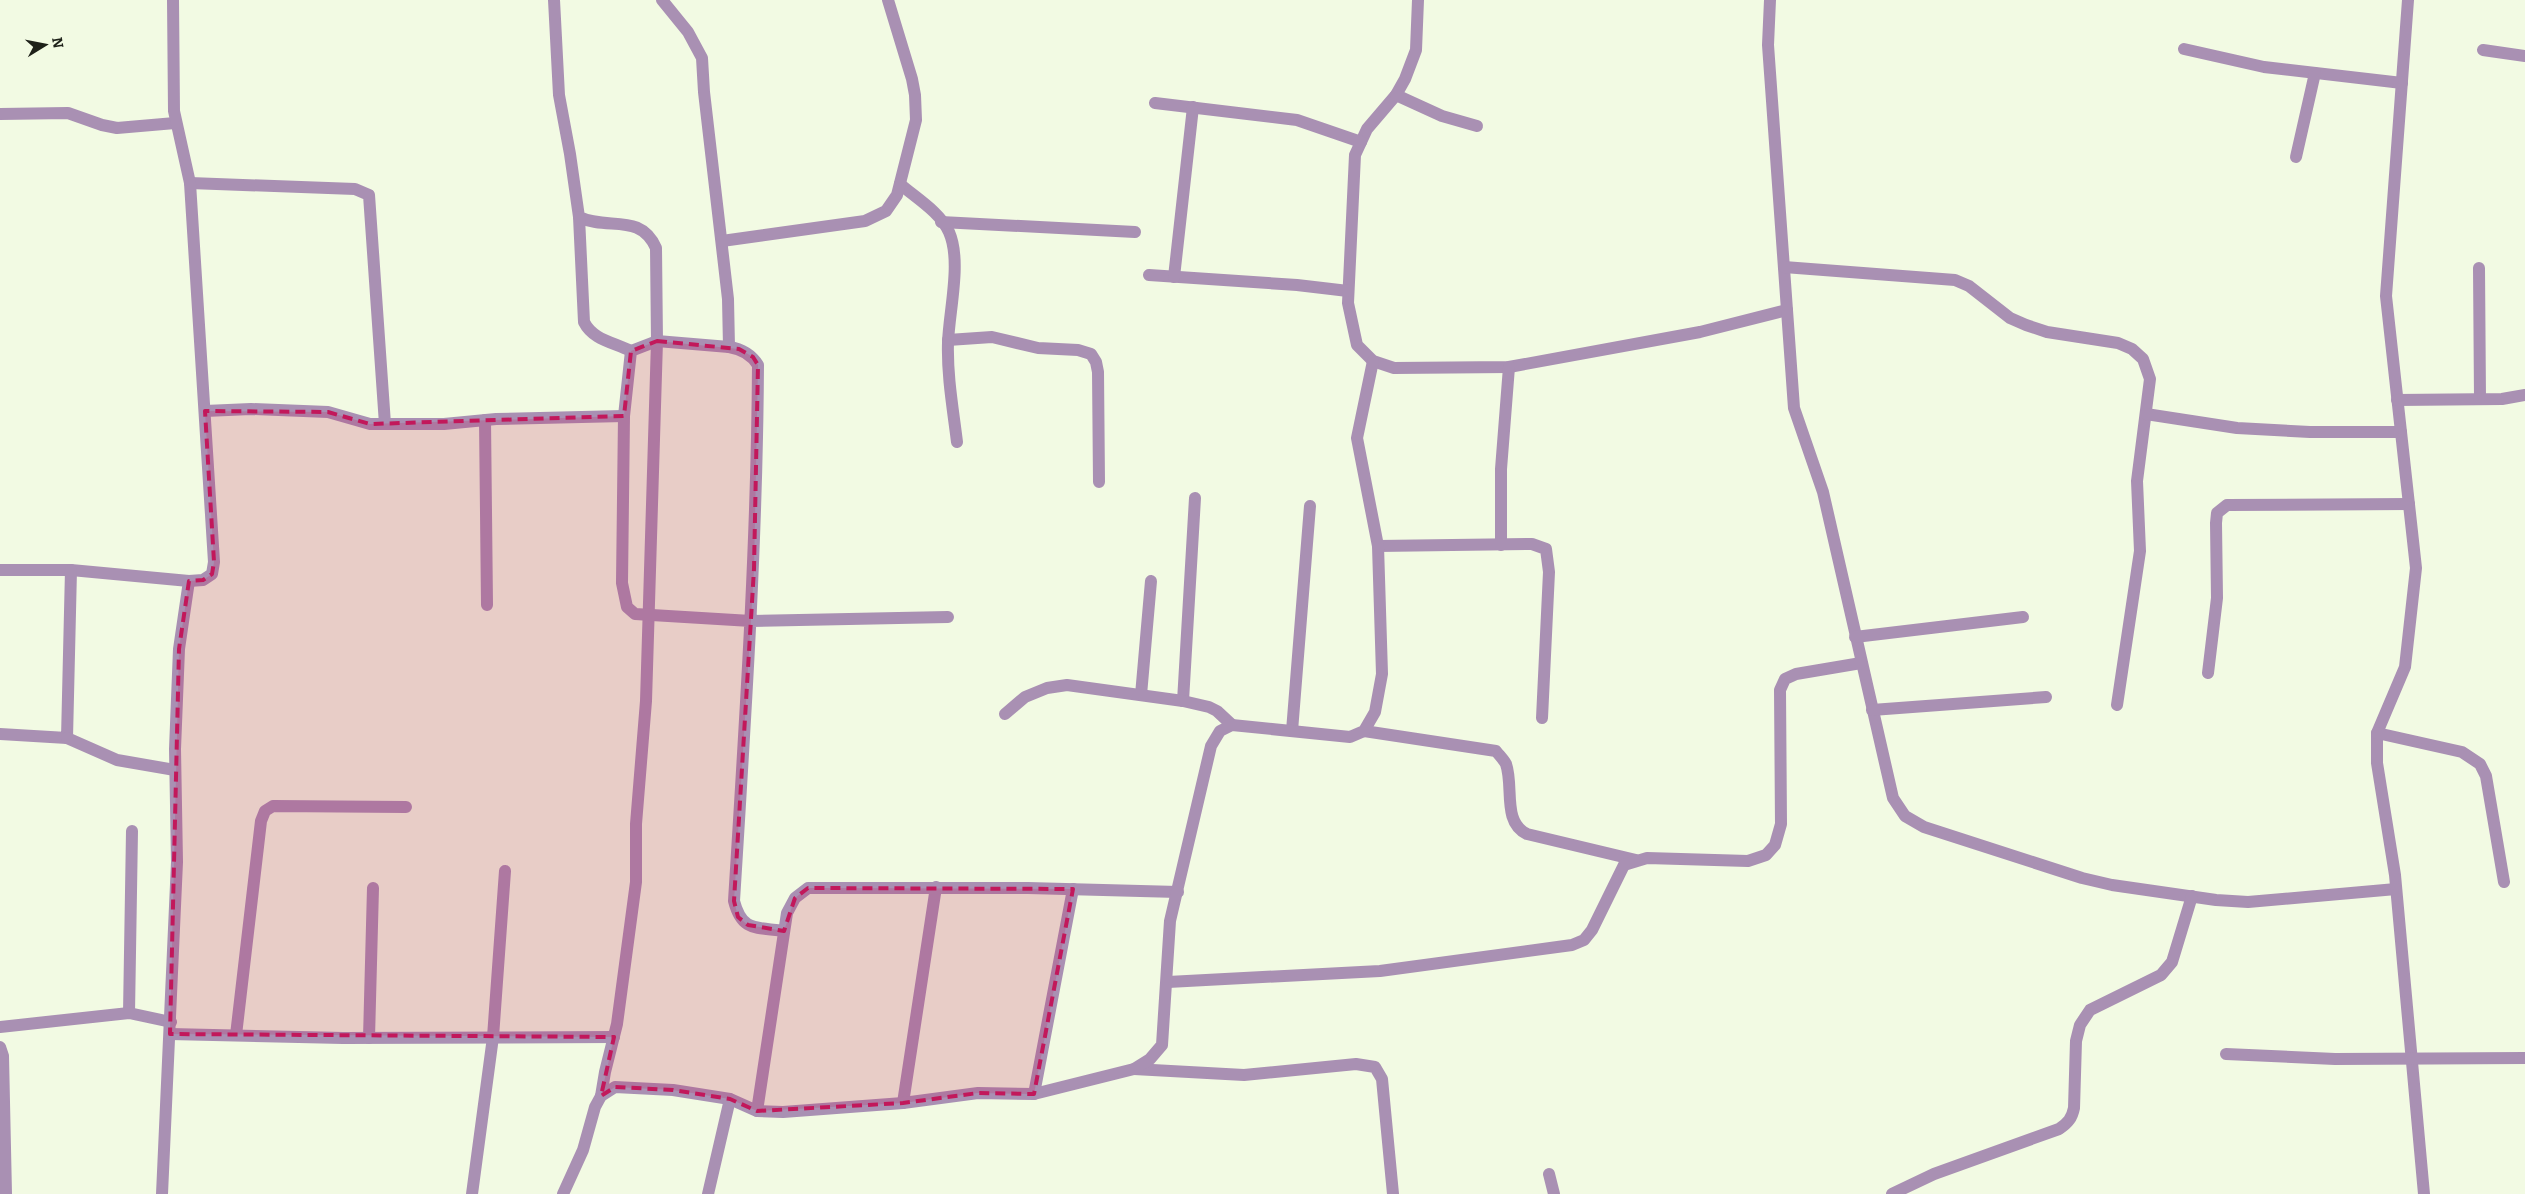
<svg xmlns="http://www.w3.org/2000/svg" width="2525" height="1194" font-family="Bitter,serif">
  <style>
    .lines { fill: none; stroke-linecap: round; stroke-linejoin: round }
    .minor { stroke: #a990b3; stroke-width: 12 }
    .marked { fill: #c2185b; fill-opacity: 0.2; stroke: #c2185b; stroke-width: 4; stroke-dasharray: 10 6; stroke-linejoin: round }
  </style>
  <rect width="100%" height="100%" fill="#f2fae3"/>
  <g class="lines">
    <g class="minor">
      <path d="M554,0L559,95L570,154L579,217C608,231 640,212 656,248L657,341L646,701L636,824V882L617,1024L605,1072L601,1096"/>
      <path d="M662,0L688,32L702,58L704,92L728,299L729,347"/>
      <path d="M1418,0L1416,50L1405,79L1396,95L1367,129L1355,155L1348,303L1357,345L1373,361L1394,368L1509,367L1700,332L1787,310"/>
      <path d="M1770,0L1768,45L1794,408L1823,492L1893,798L1905,816L1924,827L2082,878L2112,885L2216,900L2248,902L2396,889"/>
      <path d="M2408,0L2386,296L2416,568L2405,667L2377,733V763L2395,875L2424,1194"/>
      <path d="M2184,49L2264,67L2402,83"/>
      <path d="M2483,50L2525,56"/>
      <path d="M1396,95L1442,116L1477,126"/>
      <path d="M1155,103L1297,120L1361,142"/>
      <path d="M0,114L68,113L102,125L117,128L175,123"/>
      <path d="M2296,157L2315,73"/>
      <path d="M190,183L355,189L369,195L385,424"/>
      <path d="M900,184C916,198 940,212 949,232C962,261 949,311 948,343C947,376 953,409 957,442"/>
      <path d="M579,217L584,322C593,340 613,342 631,351"/>
      <path d="M941,222L1135,232"/>
      <path d="M722,241L865,221L886,211L897,195L916,120L915,95L912,79L888,0"/>
      <path d="M1784,267L1955,280L1969,286L2010,318L2026,325L2047,332L2118,343L2132,349L2143,359L2150,379L2137,481L2140,551L2117,705"/>
      <path d="M2479,268L2480,399"/>
      <path d="M1149,275L1297,285L1348,291"/>
      <path d="M1174,277L1193,107"/>
      <path d="M948,340L992,337L1038,348L1078,350L1091,354L1096,362L1098,372L1099,482"/>
      <path d="M2397,400L2502,399L2525,395"/>
      <path d="M205,411L251,409L328,412L370,424H444L496,419L624,416"/>
      <path d="M2146,414L2237,428L2310,432H2401"/>
      <path d="M485,420L487,605"/>
      <path d="M1501,545V469L1509,367"/>
      <path d="M1378,546L1532,544L1546,549L1549,572L1542,718"/>
      <path d="M0,570H71L189,581L203,580L212,574L214,562L190,183L174,111L173,0"/>
      <path d="M1855,637L2023,617"/>
      <path d="M2208,673L2217,598L2216,523L2217,513L2227,505L2409,504"/>
      <path d="M1141,695L1151,581"/>
      <path d="M1183,701L1195,498"/>
      <path d="M1872,710L2046,697"/>
      <path d="M1005,714L1025,697L1047,688L1067,685L1183,701L1209,707L1217,711L1232,725"/>
      <path d="M1292,731L1310,506"/>
      <path d="M1364,731L1496,751C1499,755 1504,760 1506,764C1514,787 1502,822 1527,834L1636,860"/>
      <path d="M2377,733L2462,752L2480,764L2486,776L2504,882"/>
      <path d="M0,734L67,738L71,570"/>
      <path d="M67,738L117,760L175,770"/>
      <path d="M784,931C756,927 742,932 734,901C745,723 757,544 758,365C751,354 742,349 729,347L657,341L631,351L624,416L622,583L627,607L635,614L751,621L948,617"/>
      <path d="M1168,982L1380,971L1572,945L1584,940L1592,930L1624,865L1647,858L1748,861L1766,855L1775,845L1781,824L1780,690L1785,679L1796,674L1861,663"/>
      <path d="M129,1013L132,831"/>
      <path d="M0,1027L129,1013L171,1022"/>
      <path d="M170,1034L343,1038L614,1037"/>
      <path d="M236,1035L261,821L265,811L273,806L406,807"/>
      <path d="M369,1038L373,888"/>
      <path d="M0,1047L3,1056L6,1194"/>
      <path d="M2226,1054L2335,1059L2525,1058"/>
      <path d="M1134,1069L1244,1075L1356,1064L1375,1067L1382,1079L1393,1194"/>
      <path d="M1034,1094L1073,889"/>
      <path d="M903,1103L936,887"/>
      <path d="M757,1111L787,913L795,898L808,888H1028L1178,892"/>
      <path d="M1549,1174L1554,1194"/>
      <path d="M162,1194L177,862L175,749L179,649L189,581"/>
      <path d="M472,1194L493,1037L505,871"/>
      <path d="M563,1194L583,1150L595,1107L601,1096L615,1087L673,1090L730,1099L757,1111L783,1112L903,1103L978,1093L1034,1094L1134,1069L1150,1059L1162,1045L1170,921L1211,746L1220,731L1232,725L1350,737L1364,731L1375,712L1382,674L1378,546L1357,438L1373,361"/>
      <path d="M708,1194L730,1099"/>
      <path d="M1892,1194L1934,1174L2059,1129C2068,1123 2072,1118 2074,1108L2076,1041L2080,1025L2090,1010L2161,975L2172,962L2192,896"/>
    </g>
  </g>
  <path class="marked" d="M657,341L739,349L753,357L758,365L754,569L734,901L738,917L748,925L784,931L795,898L808,888L1073,889L1034,1094L978,1093L903,1103L757,1111L730,1099L673,1090L615,1087L601,1096L614,1037L170,1034L179,649L189,581L203,580L212,574L214,562L205,411L328,412L370,424L624,416L631,351Z"/>
  <g transform="translate(45 45) rotate(80)" stroke="#f2fae3" stroke-width="4" paint-order="stroke">
  <path d="M0-4L9 19L0 12L-9 19Z" fill="#1e2119"/>
  <text y="-8" font-size="14" font-weight="bold" text-anchor="middle" fill="#1e2119">N</text>
  </g>
</svg>
